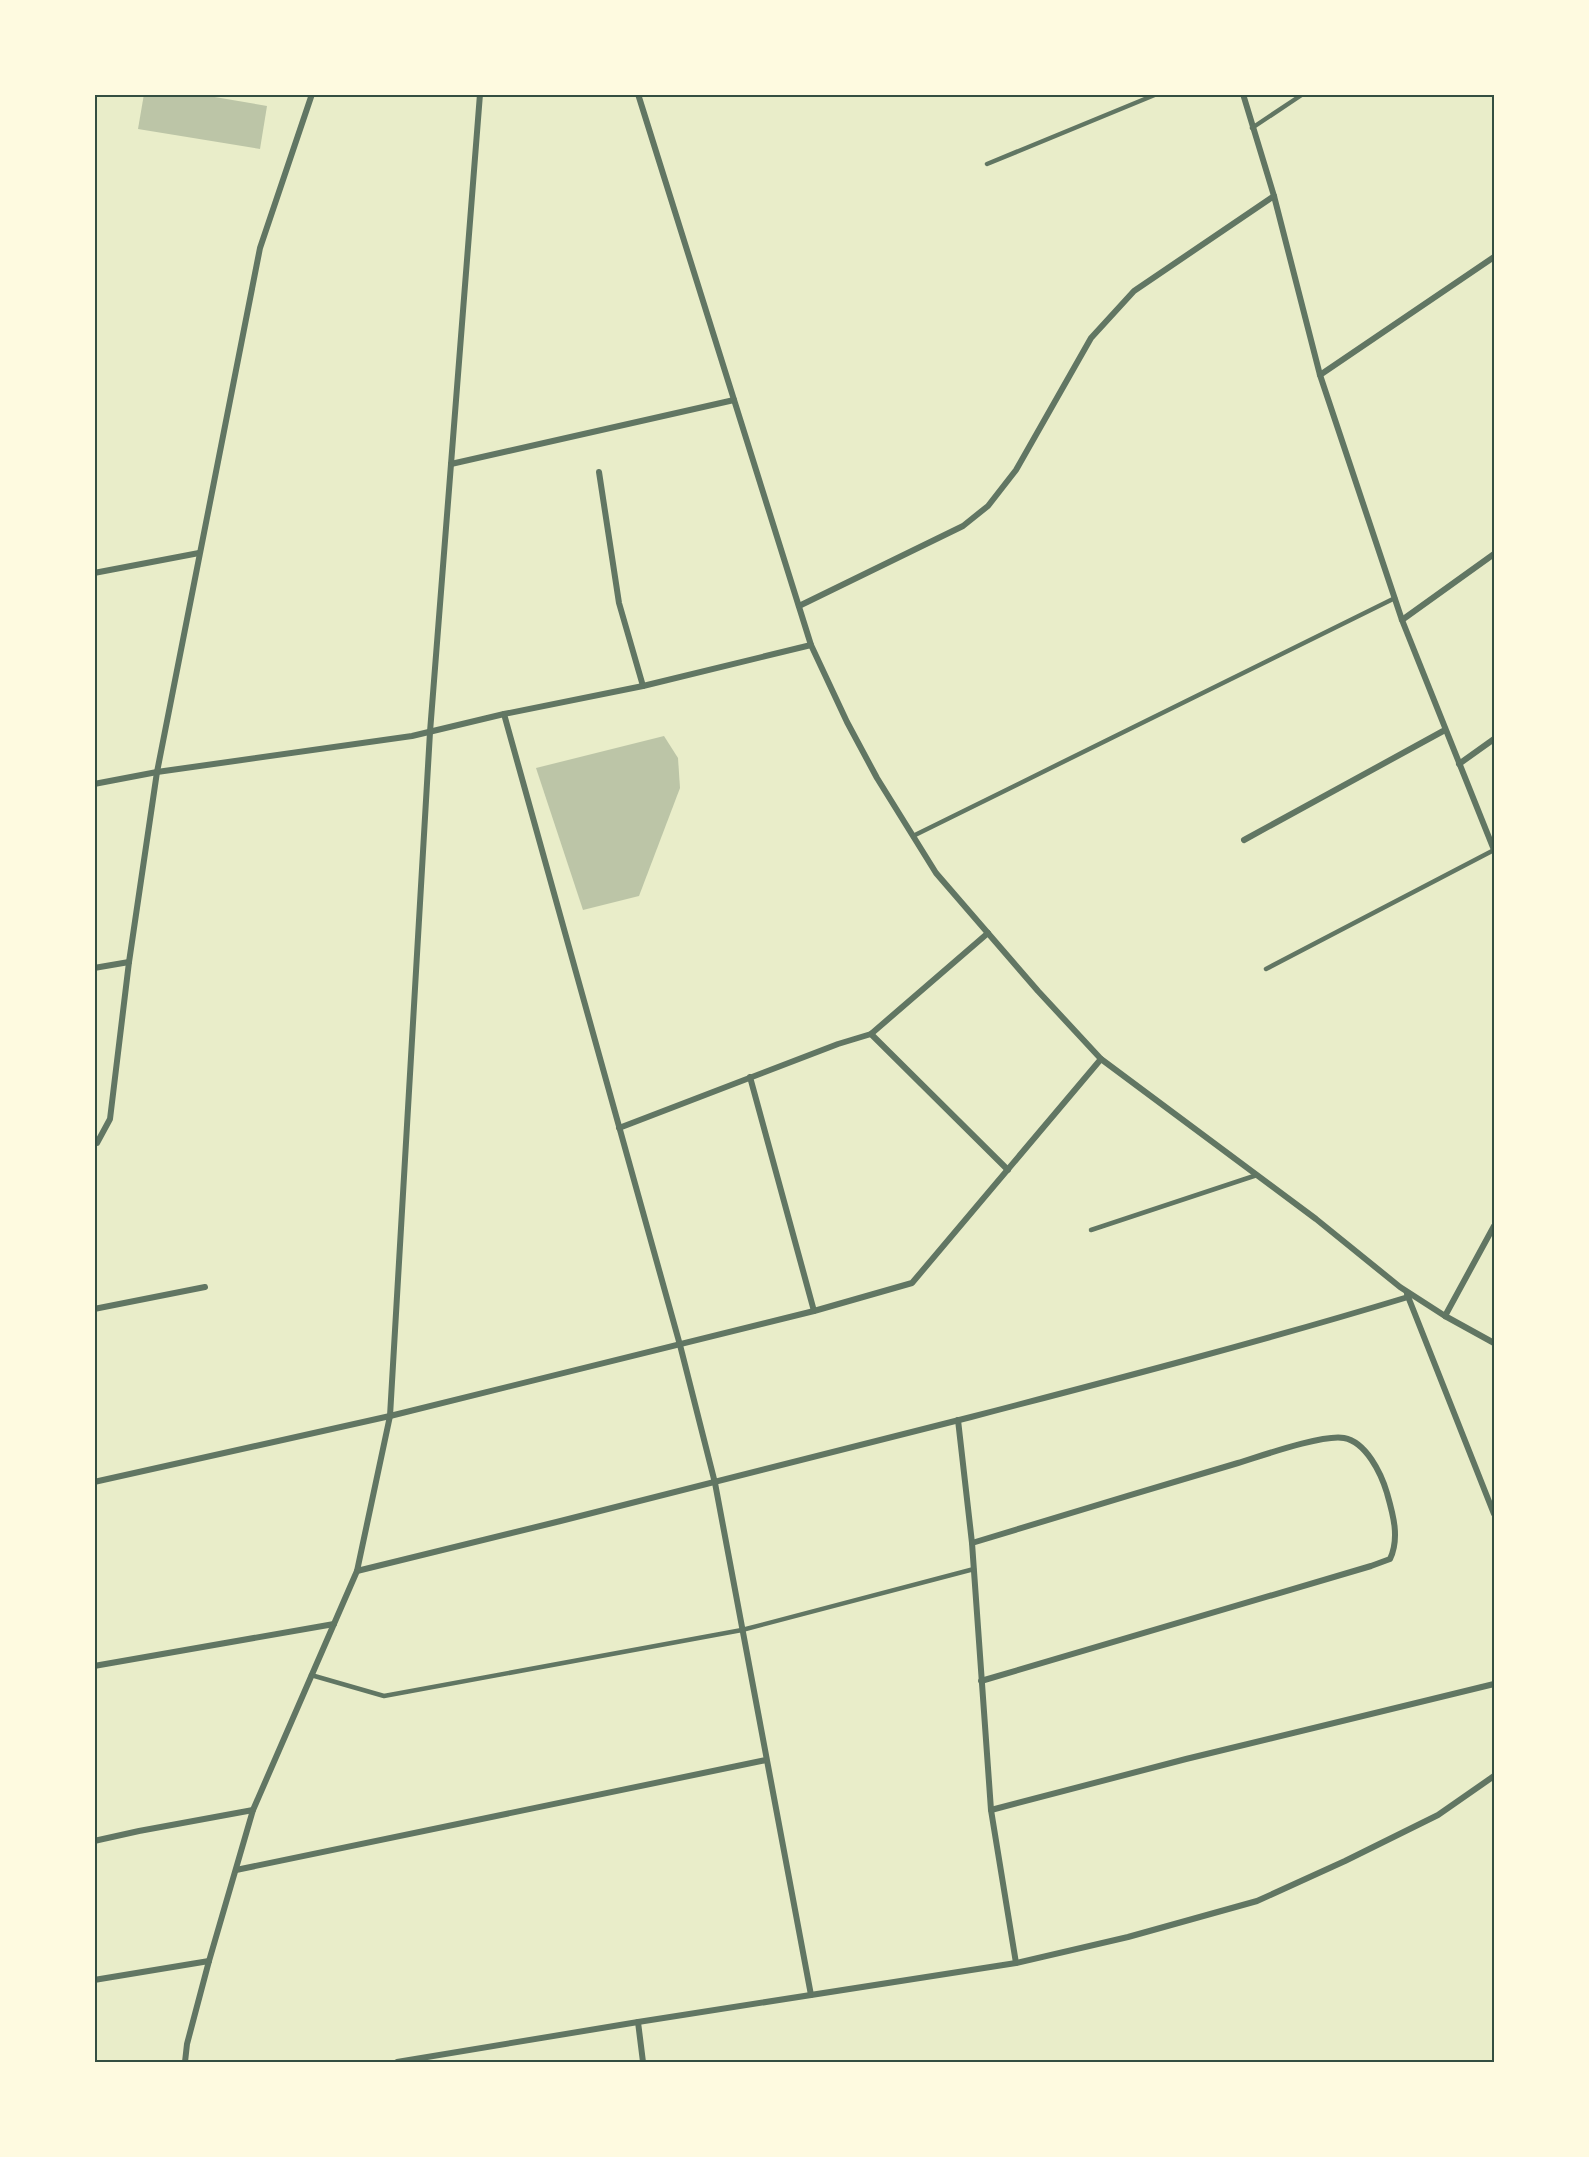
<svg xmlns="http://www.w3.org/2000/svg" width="1589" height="2157" font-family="Quicksand,sans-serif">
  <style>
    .building { fill: #bcc5a7 }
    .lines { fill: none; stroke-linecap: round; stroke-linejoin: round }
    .service { stroke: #617663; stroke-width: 4.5 }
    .minor { stroke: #617663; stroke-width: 6 }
    .neatline { fill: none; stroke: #344e41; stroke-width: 2 }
  </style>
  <rect width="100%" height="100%" fill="#e9edc9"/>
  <g class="building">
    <path d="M144,94H197L267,106L260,149L138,129Z"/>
    <path d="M664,736L678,758L680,788L639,896L583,910L536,768Z"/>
  </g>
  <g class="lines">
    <g class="service">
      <path d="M1252,128L1303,94"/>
      <path d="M987,164L1157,94"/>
      <path d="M913,836L1395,598"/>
      <path d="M1266,969L1494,850"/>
      <path d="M1091,1230L1257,1175"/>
      <path d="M311,1675L384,1696L742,1630L974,1569"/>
    </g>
    <g class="minor">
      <path d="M638,94L811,645L847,722L877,778L936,873L1038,991L1101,1059L1316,1219L1400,1287L1445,1316L1494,1343"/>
      <path d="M1243,94L1274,196L1320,375L1402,620L1494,850"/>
      <path d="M1320,375L1494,257"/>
      <path d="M451,464L734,400"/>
      <path d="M599,472L619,603L643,686"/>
      <path d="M94,573L199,553"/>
      <path d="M799,606L963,526L988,506L1016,470L1091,338L1134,291L1274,196"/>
      <path d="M1402,620L1494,554"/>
      <path d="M504,714L680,1345L715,1483L811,1995"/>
      <path d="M1459,764L1494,739"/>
      <path d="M94,784L157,772L412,736L504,714L643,686L811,645"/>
      <path d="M1244,840L1445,730"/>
      <path d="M94,968L129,962"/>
      <path d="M871,1034L1008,1170"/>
      <path d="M750,1077L814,1311"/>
      <path d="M619,1128L838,1044L871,1034L988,933"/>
      <path d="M94,1144L97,1143L110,1119L129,962L157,772L260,248L312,94"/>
      <path d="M1407,1294L1494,1514"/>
      <path d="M94,1309L205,1287"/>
      <path d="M1445,1316L1494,1226"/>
      <path d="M958,1420L972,1543L991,1810L1016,1963"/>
      <path d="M94,1482L390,1416L814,1311L912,1283L1101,1059"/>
      <path d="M972,1543C1061,1516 1149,1489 1238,1463C1261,1456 1323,1434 1344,1438C1366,1442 1381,1473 1387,1493C1393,1514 1400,1538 1390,1559L1371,1566L981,1681"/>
      <path d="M357,1571C562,1521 767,1470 971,1417C1117,1379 1263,1341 1408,1297"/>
      <path d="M94,1666L334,1624"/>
      <path d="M991,1810L1186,1759L1494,1684"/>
      <path d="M94,1841L139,1831L253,1810"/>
      <path d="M236,1870L766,1760"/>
      <path d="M94,1980L209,1961"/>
      <path d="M638,2022L643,2062"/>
      <path d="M185,2062L187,2044L209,1961L253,1810L357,1571L390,1416L430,732L480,94"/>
      <path d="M397,2062L638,2022L1016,1963L1128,1937L1257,1901L1345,1861L1438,1815L1494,1776"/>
    </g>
  </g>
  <rect width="1589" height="2157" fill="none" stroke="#fefae0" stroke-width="192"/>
  <rect x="96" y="96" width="1397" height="1965" class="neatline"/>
</svg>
